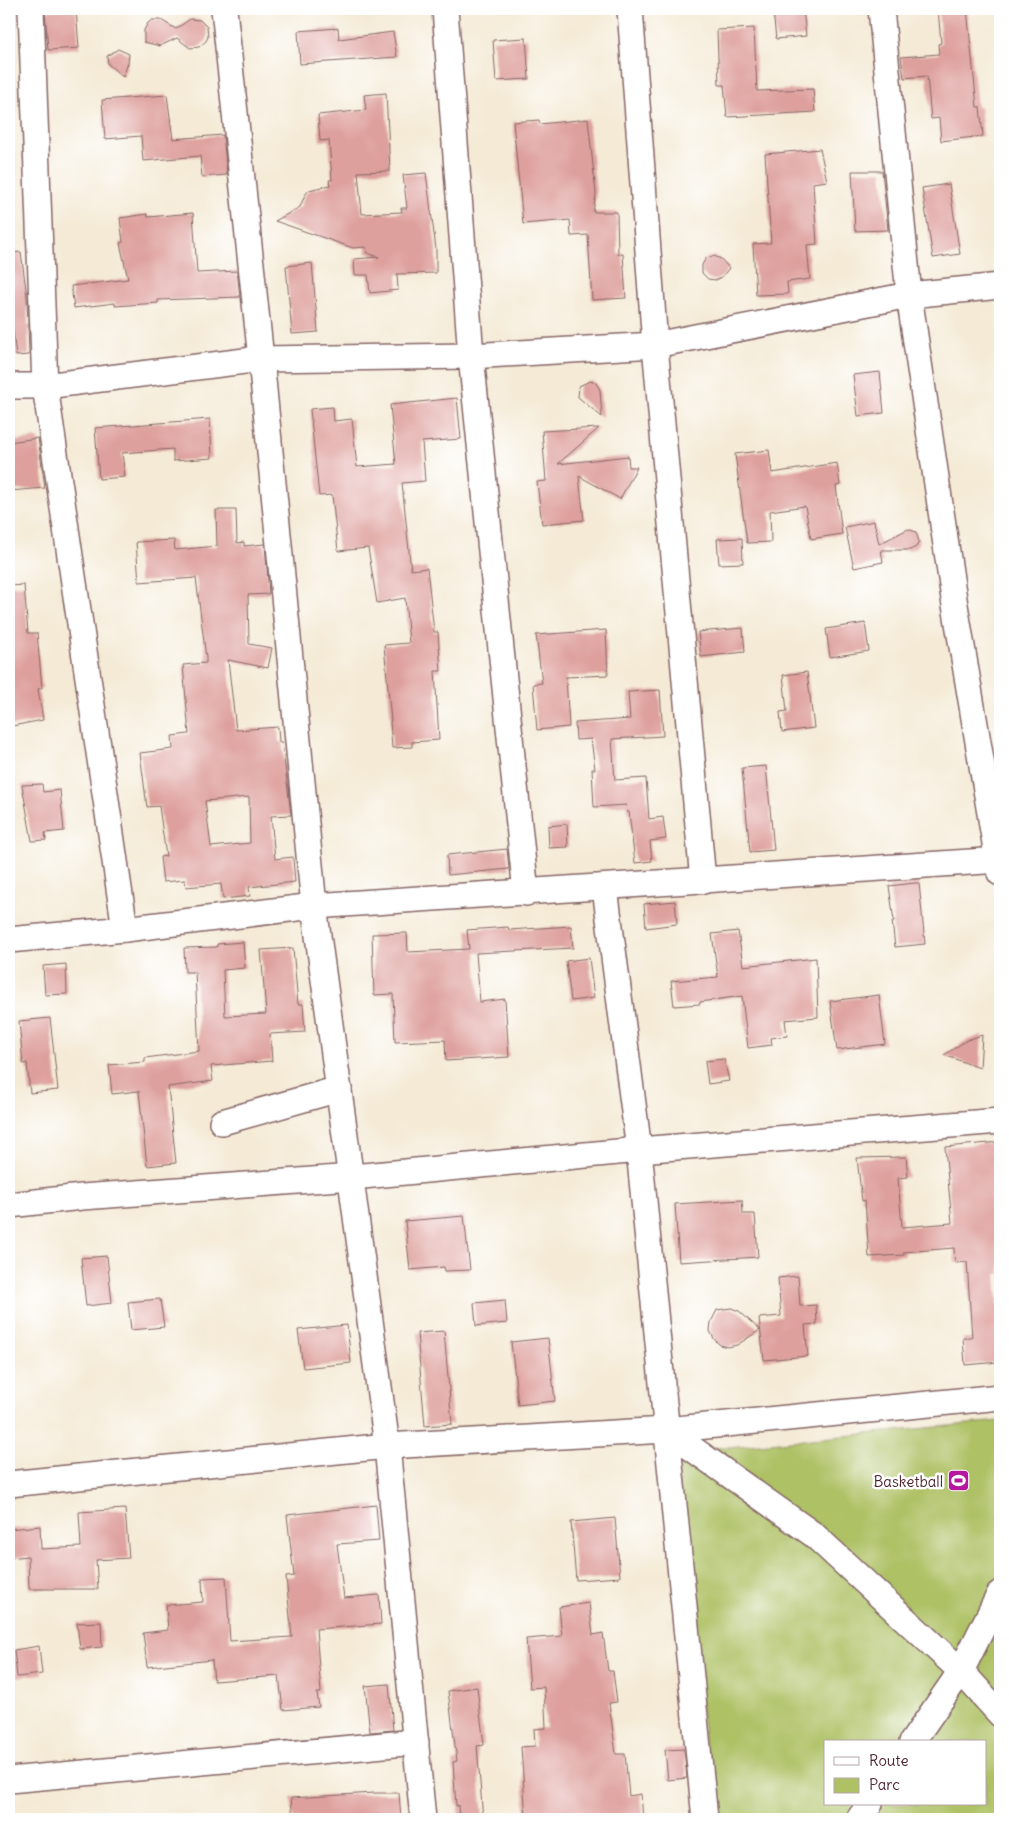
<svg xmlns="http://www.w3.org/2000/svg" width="1009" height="1828" font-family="Delius,sans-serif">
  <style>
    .green { fill: #aec165; stroke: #7c7048; fill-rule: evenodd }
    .building { fill: #dea09d; fill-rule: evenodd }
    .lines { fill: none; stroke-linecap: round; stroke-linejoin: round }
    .minor-casing { stroke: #866666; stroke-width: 28 }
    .minor { stroke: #fff; stroke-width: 25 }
    .labels { text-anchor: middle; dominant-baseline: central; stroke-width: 5; stroke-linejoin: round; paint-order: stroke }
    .poi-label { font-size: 15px; fill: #4a1f2b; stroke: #fff; text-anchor: end }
  </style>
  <rect width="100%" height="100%" fill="#fff"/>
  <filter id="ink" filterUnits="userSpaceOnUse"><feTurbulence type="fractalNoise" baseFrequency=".02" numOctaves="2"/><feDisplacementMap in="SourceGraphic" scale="10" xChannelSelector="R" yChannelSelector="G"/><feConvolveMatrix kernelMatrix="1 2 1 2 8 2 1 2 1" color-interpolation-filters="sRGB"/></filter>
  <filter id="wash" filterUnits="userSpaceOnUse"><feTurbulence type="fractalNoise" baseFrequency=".0096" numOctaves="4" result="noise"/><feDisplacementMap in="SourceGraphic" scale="20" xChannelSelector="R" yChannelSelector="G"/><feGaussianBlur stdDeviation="1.12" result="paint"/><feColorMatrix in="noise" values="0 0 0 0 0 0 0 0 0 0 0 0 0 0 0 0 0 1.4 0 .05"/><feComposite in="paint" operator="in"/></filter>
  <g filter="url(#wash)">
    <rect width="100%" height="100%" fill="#f4ead5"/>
    <path class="green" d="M1000,1421V1819H712L675,1452ZM825,1742H985V1804H825Z"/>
    <g id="blocks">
      <g class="building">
        <path d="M76,9L79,48L48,50L45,11Z"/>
        <path d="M791,9H803L806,36L776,39L773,11Z"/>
        <path d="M938,9H967L977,107H980L983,136L941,141L939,118L931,119L927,76L904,78L901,57L939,54L938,44L941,43Z"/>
        <path d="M190,19L200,20L207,27L208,37L206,41L199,47L190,48L177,38L160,46L144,42V30L148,23L152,20H161L176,29Z"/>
        <path d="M338,28L339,39L393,32L397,57L300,64L298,31Z"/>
        <path d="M754,28L757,91L813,89L815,112L727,117L724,85H719L717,30Z"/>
        <path d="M526,38L529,79L496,81L493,40Z"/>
        <path d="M118,49L129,54L128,63L123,77L108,64L107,56Z"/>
        <path d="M386,93L390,171L358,172L362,214L402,212L401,208H407L403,175L426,173L436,249V273L397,274L398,290L370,293L368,275H355L354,259L379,257L367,253L366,247L353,248L275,221L300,207L305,195L309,190L330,185L329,180H332L329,140L320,141L318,115L366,110L364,95Z"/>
        <path d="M167,95L173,139L223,135L227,175L202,177L200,156L143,161L141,136L105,139L102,100Z"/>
        <path d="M588,119L596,194L593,212H617L618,254H623L626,298L592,300L588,235L571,236L570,220L523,224L513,122L539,120L540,124Z"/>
        <path d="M820,149L827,181L813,183L817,244L807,245L810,279L787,282L788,294L756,295L753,244L771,243L765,154Z"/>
        <path d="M852,171H882L888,230L855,231Z"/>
        <path d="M949,184L960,254L933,258L922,188Z"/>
        <path d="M193,213L197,273L237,271L240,297L158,300V303L115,306V303L74,308L71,286L128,279L120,243L123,242L120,218L147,214L148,217Z"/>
        <path d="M21,252L27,297L29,355L16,356L12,323H9V253Z"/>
        <path d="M714,256L721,259L729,268L722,277L716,280L708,279L702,273V265L706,258Z"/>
        <path d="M312,263L318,332L292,334L286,266Z"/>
        <path d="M880,372L884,413L858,416L853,375Z"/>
        <path d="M590,381L596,383L600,390L602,417L578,397L579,386Z"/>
        <path d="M457,398L461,439L422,442L425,481L402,483L411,570L427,568L434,632H438L441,671H435L439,740L412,742V747L392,748L390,721H391L384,645L409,643L405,598L377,603L368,548L338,551L332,495L319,496L310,409L333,407L334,421L352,419L357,467L396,464L390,405Z"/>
        <path d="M210,419L212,458L173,461V449L122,453L125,477L99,479L95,428Z"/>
        <path d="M599,428L558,464L628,456L629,467H637L620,499L579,476L584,520L542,524L537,482L546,481L542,431Z"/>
        <path d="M38,438L45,488L9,491V442Z"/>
        <path d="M769,450L772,473L837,463L840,485L836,486L842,534L811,539L805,506L770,511L771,542L747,543L735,454Z"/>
        <path d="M216,510H236L237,543L244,542V546L265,544L269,594L248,595L249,644L272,648L268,668L228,660L236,730L278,727L279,742H282L291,815L271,816L275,859L293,857L295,882L249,887L250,896L223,899L221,884L186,887L185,880L163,882L160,857L166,856L159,806L147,807L140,753L173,749L172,736L189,734L183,665L206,663V658L196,578L139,582L136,542L174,540L175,550L217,546ZM249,797L250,843L211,847L205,801Z"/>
        <path d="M874,521L879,544L908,529L916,532L919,542L916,547L910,550H881L883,562L854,568L845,527Z"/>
        <path d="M742,538L743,563L719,564L717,539Z"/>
        <path d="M24,585L28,633H37L42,688L38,689L43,720L12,726L9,705V586Z"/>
        <path d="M865,623L869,651L830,657L826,629Z"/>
        <path d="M743,628L745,652L701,657L698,632Z"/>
        <path d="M606,630L608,675L566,677L569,727L537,730L533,684L542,683L536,635Z"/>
        <path d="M807,672L814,728L782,732L780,712L787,711L783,675Z"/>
        <path d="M660,690L663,736L612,739L615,780L646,778L649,819L663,817L666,839L650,841L652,861L635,863L629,812H627L626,805L594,807L592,769H595L591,739L576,740L575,723L630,719L628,692Z"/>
        <path d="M766,766L774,850L750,852L742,768Z"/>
        <path d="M42,784L43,792L60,790L64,831L45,833L46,840L32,841L22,785Z"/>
        <path d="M567,824L568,847L549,848L548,826Z"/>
        <path d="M507,849L509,869L448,875L447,855Z"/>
        <path d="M915,883H919L925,944L895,947L892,921H894L889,886Z"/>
        <path d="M675,901L677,924L646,928L644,904Z"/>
        <path d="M571,926L573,948L476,953L480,1002L505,999L509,1057L446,1061L445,1040L395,1042L393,994L374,995L372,934L407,933L408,952L469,949L467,930L508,927L509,930Z"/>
        <path d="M738,931L743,966L816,958L818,1017L785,1020L787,1036L771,1038L772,1045L748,1048L742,996L700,1002V1004L674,1006L671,981L718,977L712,934Z"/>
        <path d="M243,942L245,968L223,970L225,1016L266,1014L261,950L293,948L298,1004H303L305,1032L270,1034L272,1061L211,1066L213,1081L168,1087L176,1163L147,1166L139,1091L112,1094L109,1065L145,1062V1058L199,1051L195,972H185L184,948L217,947V944Z"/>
        <path d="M589,958L594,998L571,1001L566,961Z"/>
        <path d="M66,964L67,994L45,995L43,966Z"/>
        <path d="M879,995L885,1044L837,1050L830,1001Z"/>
        <path d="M50,1018L58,1090L30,1093L27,1063L23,1064L19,1021Z"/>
        <path d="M982,1035L980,1068L944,1055L967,1040Z"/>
        <path d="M724,1059L729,1081L708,1084L705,1061Z"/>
        <path d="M1000,1142V1186H997L1000,1223V1274H996L1000,1329V1362L965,1365L963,1338H972L967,1262L955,1263L954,1248L904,1252V1255L869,1257L865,1200L862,1201L857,1158L906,1157L908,1177L898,1178L902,1227L952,1223L945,1147Z"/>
        <path d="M742,1200L743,1214H755L758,1257L679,1262L675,1204Z"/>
        <path d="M464,1216L470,1270L445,1271L444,1267L410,1270L405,1221Z"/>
        <path d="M107,1256L112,1303L86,1306L81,1258Z"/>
        <path d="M798,1276L800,1306L816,1305L817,1324L805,1325L808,1356L764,1360L759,1318L781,1316L778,1278Z"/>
        <path d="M160,1299L164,1327L131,1330L128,1302Z"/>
        <path d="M505,1300L507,1323L476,1326L474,1303Z"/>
        <path d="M731,1308L739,1311L760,1330L737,1345L728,1347L720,1345L714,1339L710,1331L711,1322L717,1310Z"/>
        <path d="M347,1325L351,1363L303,1368L298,1330Z"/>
        <path d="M444,1331L452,1424L425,1426L417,1333Z"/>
        <path d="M548,1338L555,1401L518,1405L511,1342Z"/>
        <path d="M376,1505L379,1541L337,1544L344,1598L379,1595L381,1624L316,1629L321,1693H317L319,1707L283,1710L279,1676L214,1681L212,1660L147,1667L143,1633L168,1630L166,1605L203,1602L202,1578L226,1577L230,1641L292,1637L286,1577L294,1576L287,1515Z"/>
        <path d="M125,1509L129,1558L96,1560L98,1589H29L28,1556L9,1558V1529L40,1526L41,1549L81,1547L79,1512Z"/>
        <path d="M615,1518L620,1577L576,1580L571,1522Z"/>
        <path d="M589,1603L593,1635L603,1633L608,1671H613L617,1702L609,1703L616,1754H625L629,1796L641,1794L643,1819H526L521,1747L535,1746L534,1729L546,1728L544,1687L530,1688L526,1639L562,1636L559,1607Z"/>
        <path d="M101,1622L102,1647L80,1649L77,1623Z"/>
        <path d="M39,1646L42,1674L17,1677L14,1650Z"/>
        <path d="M389,1684L393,1730L370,1732L365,1686Z"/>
        <path d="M477,1687L484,1745L477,1746L483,1819H459L458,1805L456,1806L453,1762L457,1761L448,1691Z"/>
        <path d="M684,1749L687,1778L668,1780L665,1750Z"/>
        <path d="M374,1793H399L401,1819H379V1815L338,1819H293L291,1798Z"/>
      </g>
    </g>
  </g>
  <g filter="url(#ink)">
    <use href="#blocks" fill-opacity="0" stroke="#866666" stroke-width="1"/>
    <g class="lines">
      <defs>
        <g id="minor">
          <path d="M31,9L45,386L125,929"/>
          <path d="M224,9L261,359L314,906L387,1446L423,1819"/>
          <path d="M445,9L471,356L526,893"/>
          <path d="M630,9L655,345L703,881"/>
          <path d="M881,9L909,295L954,599L1000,873"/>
          <path d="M9,386H45L261,359L471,356L655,345L909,295L1000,286"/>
          <path d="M605,888L639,1150L705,1819"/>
          <path d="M9,940L125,929L314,906L1000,860"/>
          <path d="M222,1122L339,1089"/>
          <path d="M9,1205L82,1197L352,1177L639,1150L1000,1121"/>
          <path d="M666,1430L814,1535L961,1671L1000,1714"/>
          <path d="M9,1484L387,1446L666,1430L1000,1397"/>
          <path d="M912,1742L961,1671L1000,1593"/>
          <path d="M9,1780L416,1742"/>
          <path d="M859,1819L870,1804"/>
        </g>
      </defs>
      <use href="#minor" class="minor-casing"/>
      <use href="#minor" class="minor"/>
    </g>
  </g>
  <defs>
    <symbol id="stadium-square" viewBox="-11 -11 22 22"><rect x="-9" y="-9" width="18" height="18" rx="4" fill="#b5179e" stroke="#fff"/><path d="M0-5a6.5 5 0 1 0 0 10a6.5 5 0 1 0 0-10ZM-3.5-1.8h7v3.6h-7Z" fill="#fff"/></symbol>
  </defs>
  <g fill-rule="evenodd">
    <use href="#stadium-square" x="946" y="1468" width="25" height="25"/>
  </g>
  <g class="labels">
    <g class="poi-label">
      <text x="943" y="1481">Basketball</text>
    </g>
  </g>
  <rect width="1009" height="1828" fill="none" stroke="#fff" stroke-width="30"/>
  <rect x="824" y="1740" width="162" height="65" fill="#ffffff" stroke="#b7a5aa"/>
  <rect x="834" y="1757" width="25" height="8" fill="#ffffff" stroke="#b7a5aa"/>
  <text x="869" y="1766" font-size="15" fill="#4a1f2b">Route</text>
  <rect x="834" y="1778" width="25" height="15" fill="#aec165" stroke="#b7a5aa"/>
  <text x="869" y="1790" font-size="15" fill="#4a1f2b">Parc</text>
</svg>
